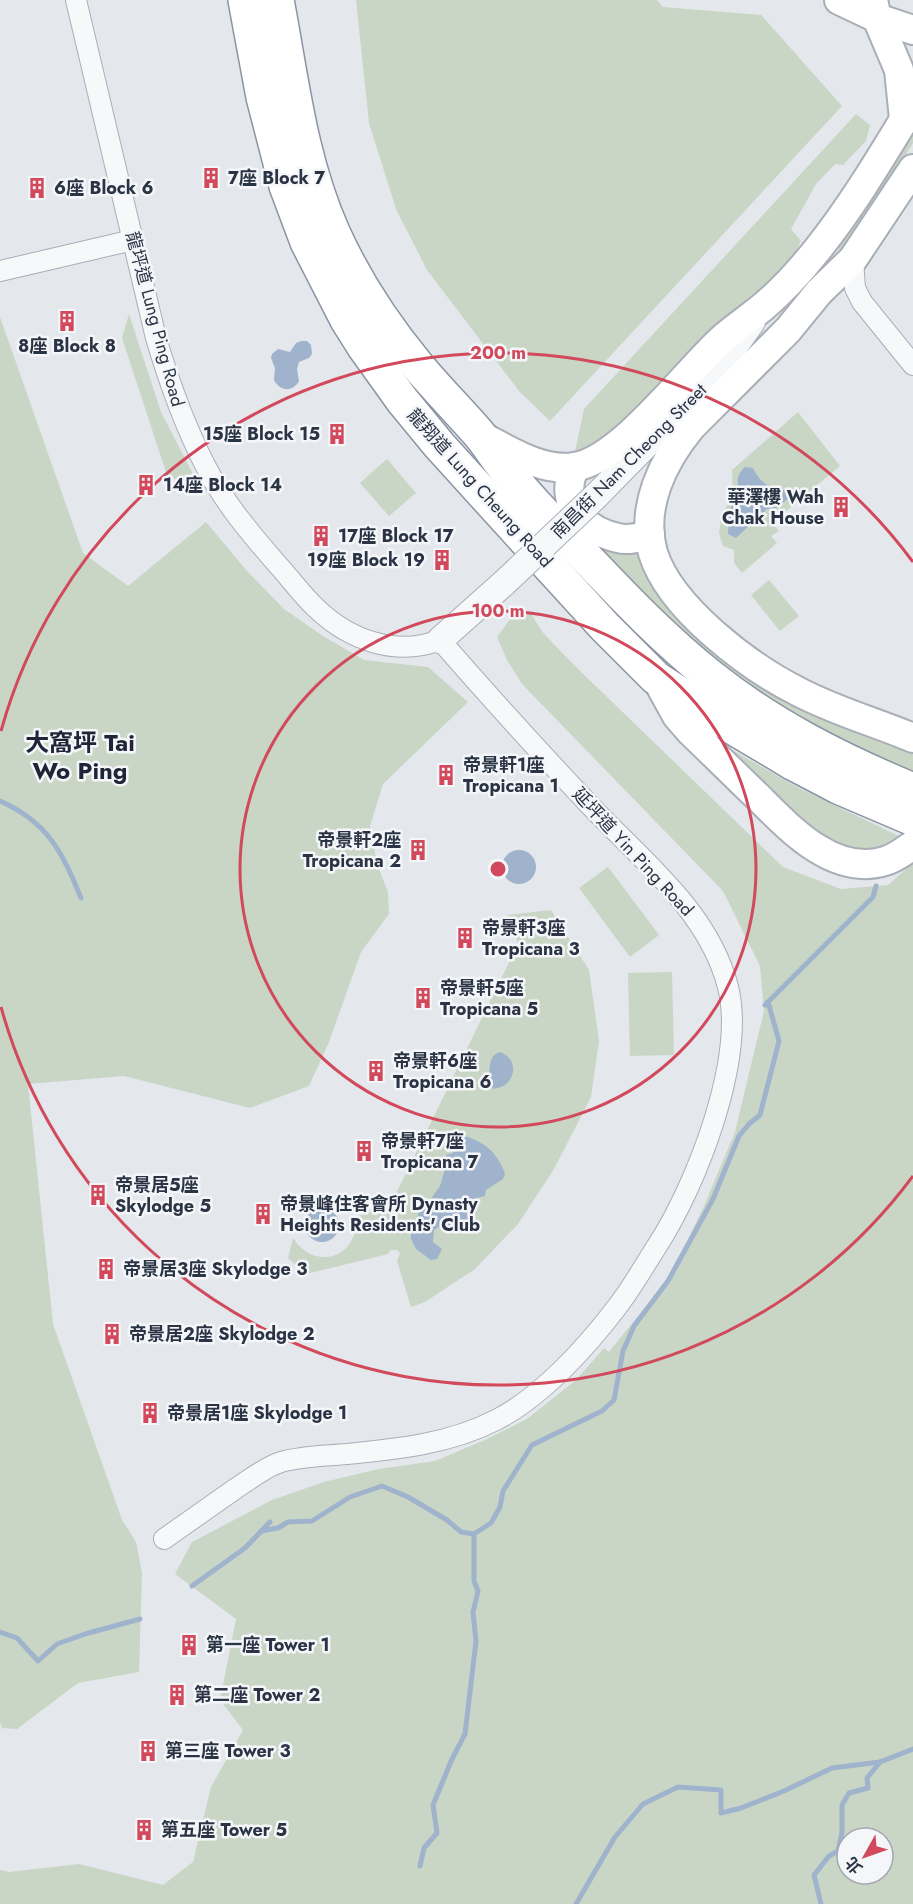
<svg xmlns="http://www.w3.org/2000/svg" width="913" height="1904" font-family="Jost,'Noto Sans TC',sans-serif">
  <style>
    .green { fill: #c9d6c5; fill-rule: evenodd }
    .water { fill: #9fb4cc }
    .lines { fill: none; stroke-linecap: round; stroke-linejoin: round }
    .stream { stroke: #9fb4cc; stroke-width: 5 }
    .minor-casing { stroke: #a9aeb7; stroke-width: 22 }
    .tertiary-casing { stroke: #a9aeb7; stroke-width: 28 }
    .secondary-casing { stroke: #a9aeb7; stroke-width: 32 }
    .trunk-casing { stroke: #8b94a3; stroke-width: 36 }
    .minor { stroke: #f7f8fa; stroke-width: 20 }
    .tertiary { stroke: #f7f8fa; stroke-width: 26 }
    .secondary { stroke: #fff; stroke-width: 28 }
    .trunk { stroke: #fff; stroke-width: 33 }
    .tertiary-bridge-casing { stroke: #a9aeb7; stroke-width: 28; stroke-linecap: butt }
    .tertiary-bridge { stroke: #f7f8fa; stroke-width: 26 }
    .ring { fill: none; stroke: #d1495b; stroke-width: 3 }
    .labels { text-anchor: middle; dominant-baseline: central; stroke-width: 5; stroke-linejoin: round; paint-order: stroke }
    .poi-label { font-size: 18px; font-weight: bold; fill: #2b3445; stroke: #f4f6f9; text-anchor: start }
    .street-label { font-size: 18px; fill: #2b3445; stroke: #f4f6f9 }
    .district-label { font-size: 24px; font-weight: bold; fill: #1d2536; stroke: #f4f6f9 }
    .centre { fill: #d1495b; stroke: #f4f6f9; stroke-width: 3 }
    .ring-label { font-size: 18px; text-anchor: middle; font-weight: bold; fill: #d1495b; stroke: #f4f6f9; stroke-width: 5; stroke-linejoin: round; paint-order: stroke }
  </style>
  <rect width="100%" height="100%" fill="#e4e7ec"/>
  <g class="green">
    <path d="M356,0H657L663,7L761,15L842,106L550,421L519,391L427,270L396,209L369,123Z"/>
    <path d="M856,114L870,125L866,141L843,165L835,164L816,184L791,229L801,241L789,266L611,441L573,461L584,409Z"/>
    <path d="M913,125V143L899,166L840,250L833,246Z"/>
    <path d="M129,314L161,412L195,478L182,485L166,472L122,338Z"/>
    <path d="M0,317L83,553L128,586L206,522L247,571L284,609L323,636L364,660L428,667L468,702L383,784L370,826L377,864L388,892L389,914L361,952L329,1042L309,1086L250,1108L124,1076L28,1084L53,1324L122,1520L136,1542L142,1573L139,1672L78,1683L17,1729L2,1728L0,1722Z"/>
    <path d="M798,412L840,466L772,523L779,531L771,536L777,543L742,573L734,563V550L723,546L719,533L722,513L733,497L732,470Z"/>
    <path d="M387,459L416,493L389,516L360,483Z"/>
    <path d="M606,544L628,546L646,562L679,609L875,737L913,753V772C859,747 804,723 754,689C697,649 648,600 600,550Z"/>
    <path d="M769,580L799,616L780,631L751,595Z"/>
    <path d="M531,614L544,634L576,667L783,867L841,889L888,885L913,863V1904H0V1870L9,1872L79,1864L163,1885L193,1862L211,1787L243,1730L220,1700L236,1619L175,1574L192,1542L272,1500L324,1482L379,1469L435,1461L485,1440L527,1419L576,1380L604,1348L609,1352L671,1275L704,1206L735,1132L764,1011L760,966L723,891L522,684L507,660L497,637L511,618ZM847,1838H883V1874H847Z"/>
    <path d="M706,735L797,787L909,841L880,854L831,850Z"/>
    <path d="M608,867L659,935L630,957L579,888Z"/>
    <path d="M551,910L589,970L599,1041L591,1097L554,1169L518,1224L475,1269L425,1302L411,1307L397,1261L400,1253L397,1250H391L388,1254L306,1274L288,1258L293,1238C315,1272 359,1258 356,1217L391,1204L518,944L508,915Z"/>
    <path d="M672,972L674,1055L630,1056L628,973Z"/>
  </g>
  <g class="water">
    <path d="M301,341H307L311,345L312,354L309,358L299,362L297,369L299,381C293,392 280,392 274,380L275,368L271,358L272,354L278,349L290,352L296,343Z"/>
    <path d="M745,467L753,468C767,496 779,481 791,496L777,508L767,509L736,538L728,534L729,511L739,492C737,481 736,475 745,467Z"/>
    <circle cx="519" cy="867" r="17"/>
    <path d="M499,1052C525,1058 514,1101 477,1085L489,1073C491,1063 489,1057 499,1052Z"/>
    <path d="M462,1135C483,1141 498,1152 505,1174L503,1179L486,1190L485,1196L477,1198L474,1207L477,1212C471,1218 460,1228 450,1227C447,1227 444,1225 440,1226L434,1230L433,1242L442,1249L437,1259L431,1260L416,1249L411,1239V1233L414,1228L419,1211L430,1200L440,1186L444,1172L446,1155C457,1153 463,1146 462,1135Z"/>
    <circle cx="322" cy="1225" r="17"/>
  </g>
  <g class="lines">
    <g class="stream">
      <path d="M0,801C48,822 62,852 81,898"/>
      <path d="M765,1005L873,897L876,886"/>
      <path d="M261,1531L278,1528L288,1522L312,1521L350,1497L382,1486L408,1497L447,1520L461,1532L474,1534L491,1523L500,1507L503,1491L532,1445L602,1411L614,1400L623,1351L634,1326L668,1281L713,1199L739,1136L749,1124L760,1115L779,1041L768,1002"/>
      <path d="M192,1586L245,1548L270,1522"/>
      <path d="M0,1632L17,1638L38,1661L57,1644L85,1634L140,1619"/>
      <path d="M420,1866L424,1848L437,1833L433,1805L452,1759L465,1734L476,1641L473,1612L478,1591L474,1581V1534"/>
      <path d="M576,1904L615,1837L643,1804L678,1787L721,1790V1813L741,1808L784,1791L832,1768L880,1762L913,1749"/>
      <path d="M821,1904L814,1875L829,1856L838,1851L842,1832V1805L849,1793L868,1788L867,1778L880,1762"/>
    </g>
    <defs>
      <g id="minor">
        <path d="M76,0L156,338C169,382 184,424 205,465C223,501 250,533 277,564C290,578 302,595 316,608C349,640 396,657 440,640C487,694 535,747 584,799C636,856 708,908 728,987C746,1059 696,1186 657,1246C644,1266 632,1288 617,1307C586,1348 541,1397 496,1420C449,1444 398,1449 347,1454C325,1456 302,1456 281,1462C265,1467 249,1480 235,1489C211,1506 188,1522 164,1539"/>
        <path d="M853,259L855,288L862,302L913,365"/>
        <path d="M0,271L133,240"/>
      </g>
      <g id="tertiary">
        <path d="M596,496L711,379L752,322"/>
        <path d="M440,640L504,583"/>
      </g>
      <g id="secondary">
        <path d="M839,0L877,18L913,30"/>
        <path d="M873,0L877,18L899,70L904,119"/>
        <path d="M913,169L853,259L819,292L788,330L691,427C663,461 640,507 653,553C670,608 749,667 799,692C835,711 875,722 913,738"/>
        <path d="M481,436C509,450 541,472 574,467C620,461 686,372 721,340C734,328 750,318 764,306C783,290 801,270 817,250C853,205 883,154 913,105"/>
        <path d="M575,467C557,502 584,531 618,538C629,541 640,537 650,535"/>
        <path d="M656,678L677,716L691,732C713,753 735,775 757,796C789,828 834,877 885,861C896,858 904,851 913,845"/>
      </g>
      <g id="trunk">
        <path d="M245,0L263,97L286,186L307,242L347,320L364,347L402,400L439,445L508,521L605,627L656,678L727,724L794,764L838,787L913,819"/>
        <path d="M277,0C292,79 300,158 333,232C355,281 384,325 418,366C438,390 459,411 479,434C490,447 499,463 511,476C532,502 556,526 579,550C621,594 662,638 710,676C771,725 841,760 913,790"/>
      </g>
    </defs>
    <use href="#minor" class="minor-casing"/>
    <use href="#tertiary" class="tertiary-casing"/>
    <use href="#secondary" class="secondary-casing"/>
    <use href="#trunk" class="trunk-casing"/>
    <use href="#minor" class="minor"/>
    <use href="#tertiary" class="tertiary"/>
    <use href="#secondary" class="secondary"/>
    <use href="#trunk" class="trunk"/>
    <defs>
      <path id="tertiary-bridge" d="M504,583L596,496"/>
    </defs>
    <use href="#tertiary-bridge" class="tertiary-bridge-casing"/>
    <use href="#tertiary-bridge" class="tertiary-bridge"/>
  </g>
  <g class="ring">
    <circle cx="498" cy="869" r="258"/>
    <path d="M913 1176A516 516 0 0 1 1 1007M1 731A516 516 0 0 1 913 562"/>
  </g>
  <defs>
    <symbol id="building-bare" viewBox="-9 -9 18 18"><path d="M-4-6H4V6H1V3H-1V6H-4ZM-2.5-4.3h1.7v1.8h-1.7ZM.8-4.3h1.7v1.8H.8ZM-2.5-1h1.7V.8h-1.7ZM.8-1h1.7V.8H.8Z" fill="#d1495b" stroke="#f4f6f9" stroke-width="2.5" paint-order="stroke"/></symbol>
  </defs>
  <g fill-rule="evenodd">
    <use href="#building-bare" x="196" y="163" width="30" height="30"/>
    <use href="#building-bare" x="22" y="173" width="30" height="30"/>
    <use href="#building-bare" x="52" y="306" width="30" height="30"/>
    <use href="#building-bare" x="322" y="419" width="30" height="30"/>
    <use href="#building-bare" x="131" y="470" width="30" height="30"/>
    <use href="#building-bare" x="826" y="492" width="30" height="30"/>
    <use href="#building-bare" x="306" y="521" width="30" height="30"/>
    <use href="#building-bare" x="427" y="545" width="30" height="30"/>
    <use href="#building-bare" x="431" y="760" width="30" height="30"/>
    <use href="#building-bare" x="403" y="835" width="30" height="30"/>
    <use href="#building-bare" x="450" y="923" width="30" height="30"/>
    <use href="#building-bare" x="408" y="983" width="30" height="30"/>
    <use href="#building-bare" x="361" y="1056" width="30" height="30"/>
    <use href="#building-bare" x="349" y="1136" width="30" height="30"/>
    <use href="#building-bare" x="83" y="1180" width="30" height="30"/>
    <use href="#building-bare" x="248" y="1199" width="30" height="30"/>
    <use href="#building-bare" x="91" y="1254" width="30" height="30"/>
    <use href="#building-bare" x="97" y="1319" width="30" height="30"/>
    <use href="#building-bare" x="135" y="1398" width="30" height="30"/>
    <use href="#building-bare" x="174" y="1630" width="30" height="30"/>
    <use href="#building-bare" x="162" y="1680" width="30" height="30"/>
    <use href="#building-bare" x="133" y="1736" width="30" height="30"/>
    <use href="#building-bare" x="129" y="1815" width="30" height="30"/>
  </g>
  <g class="labels">
    <g class="poi-label">
      <text x="228" y="178">7座 Block 7</text>
      <text x="54" y="188">6座 Block 6</text>
      <text x="67" y="346" text-anchor="middle">8座 Block 8</text>
      <text x="320" y="434" text-anchor="end">15座 Block 15</text>
      <text x="163" y="485">14座 Block 14</text>
      <text x="824" y="497" text-anchor="end">華澤樓 Wah<tspan x="824" dy="21">Chak House</tspan></text>
      <text x="338" y="536">17座 Block 17</text>
      <text x="425" y="560" text-anchor="end">19座 Block 19</text>
      <text x="463" y="765">帝景軒1座<tspan x="463" dy="21">Tropicana 1</tspan></text>
      <text x="401" y="840" text-anchor="end">帝景軒2座<tspan x="401" dy="21">Tropicana 2</tspan></text>
      <text x="482" y="928">帝景軒3座<tspan x="482" dy="21">Tropicana 3</tspan></text>
      <text x="440" y="988">帝景軒5座<tspan x="440" dy="21">Tropicana 5</tspan></text>
      <text x="393" y="1061">帝景軒6座<tspan x="393" dy="21">Tropicana 6</tspan></text>
      <text x="381" y="1141">帝景軒7座<tspan x="381" dy="21">Tropicana 7</tspan></text>
      <text x="115" y="1185">帝景居5座<tspan x="115" dy="21">Skylodge 5</tspan></text>
      <text x="280" y="1204">帝景峰住客會所 Dynasty<tspan x="280" dy="21">Heights Residents' Club</tspan></text>
      <text x="123" y="1269">帝景居3座 Skylodge 3</text>
      <text x="129" y="1334">帝景居2座 Skylodge 2</text>
      <text x="167" y="1413">帝景居1座 Skylodge 1</text>
      <text x="206" y="1645">第一座 Tower 1</text>
      <text x="194" y="1695">第二座 Tower 2</text>
      <text x="165" y="1751">第三座 Tower 3</text>
      <text x="161" y="1830">第五座 Tower 5</text>
    </g>
    <g class="street-label">
      <text transform="translate(155 319) rotate(75)">龍坪道 Lung Ping Road</text>
      <text transform="translate(629 461) rotate(-45)">南昌街 Nam Cheong Street</text>
      <text transform="translate(480 488) rotate(48)">龍翔道 Lung Cheung Road</text>
      <text transform="translate(633 852) rotate(47)">延坪道 Yin Ping Road</text>
    </g>
    <g class="district-label">
      <text x="80" y="742">大窩坪 Tai<tspan x="80" dy="28">Wo Ping</tspan></text>
    </g>
  </g>
  <circle cx="498" cy="869" r="9" class="centre"/>
  <g class="ring-label">
    <text x="498" y="359">200 m</text>
    <text x="498" y="617">100 m</text>
  </g>
  <g transform="translate(865 1856) rotate(230)"><circle r="28" fill="#f4f6f9" stroke="#a4a8b1" stroke-width="1.5"/>
  <path d="M0-4.5L10 22L0 15L-10 22Z" fill="#d1495b"/>
  <text y="-9" font-size="16" font-weight="bold" text-anchor="middle" fill="#2b3445">北</text>
  </g>
</svg>
